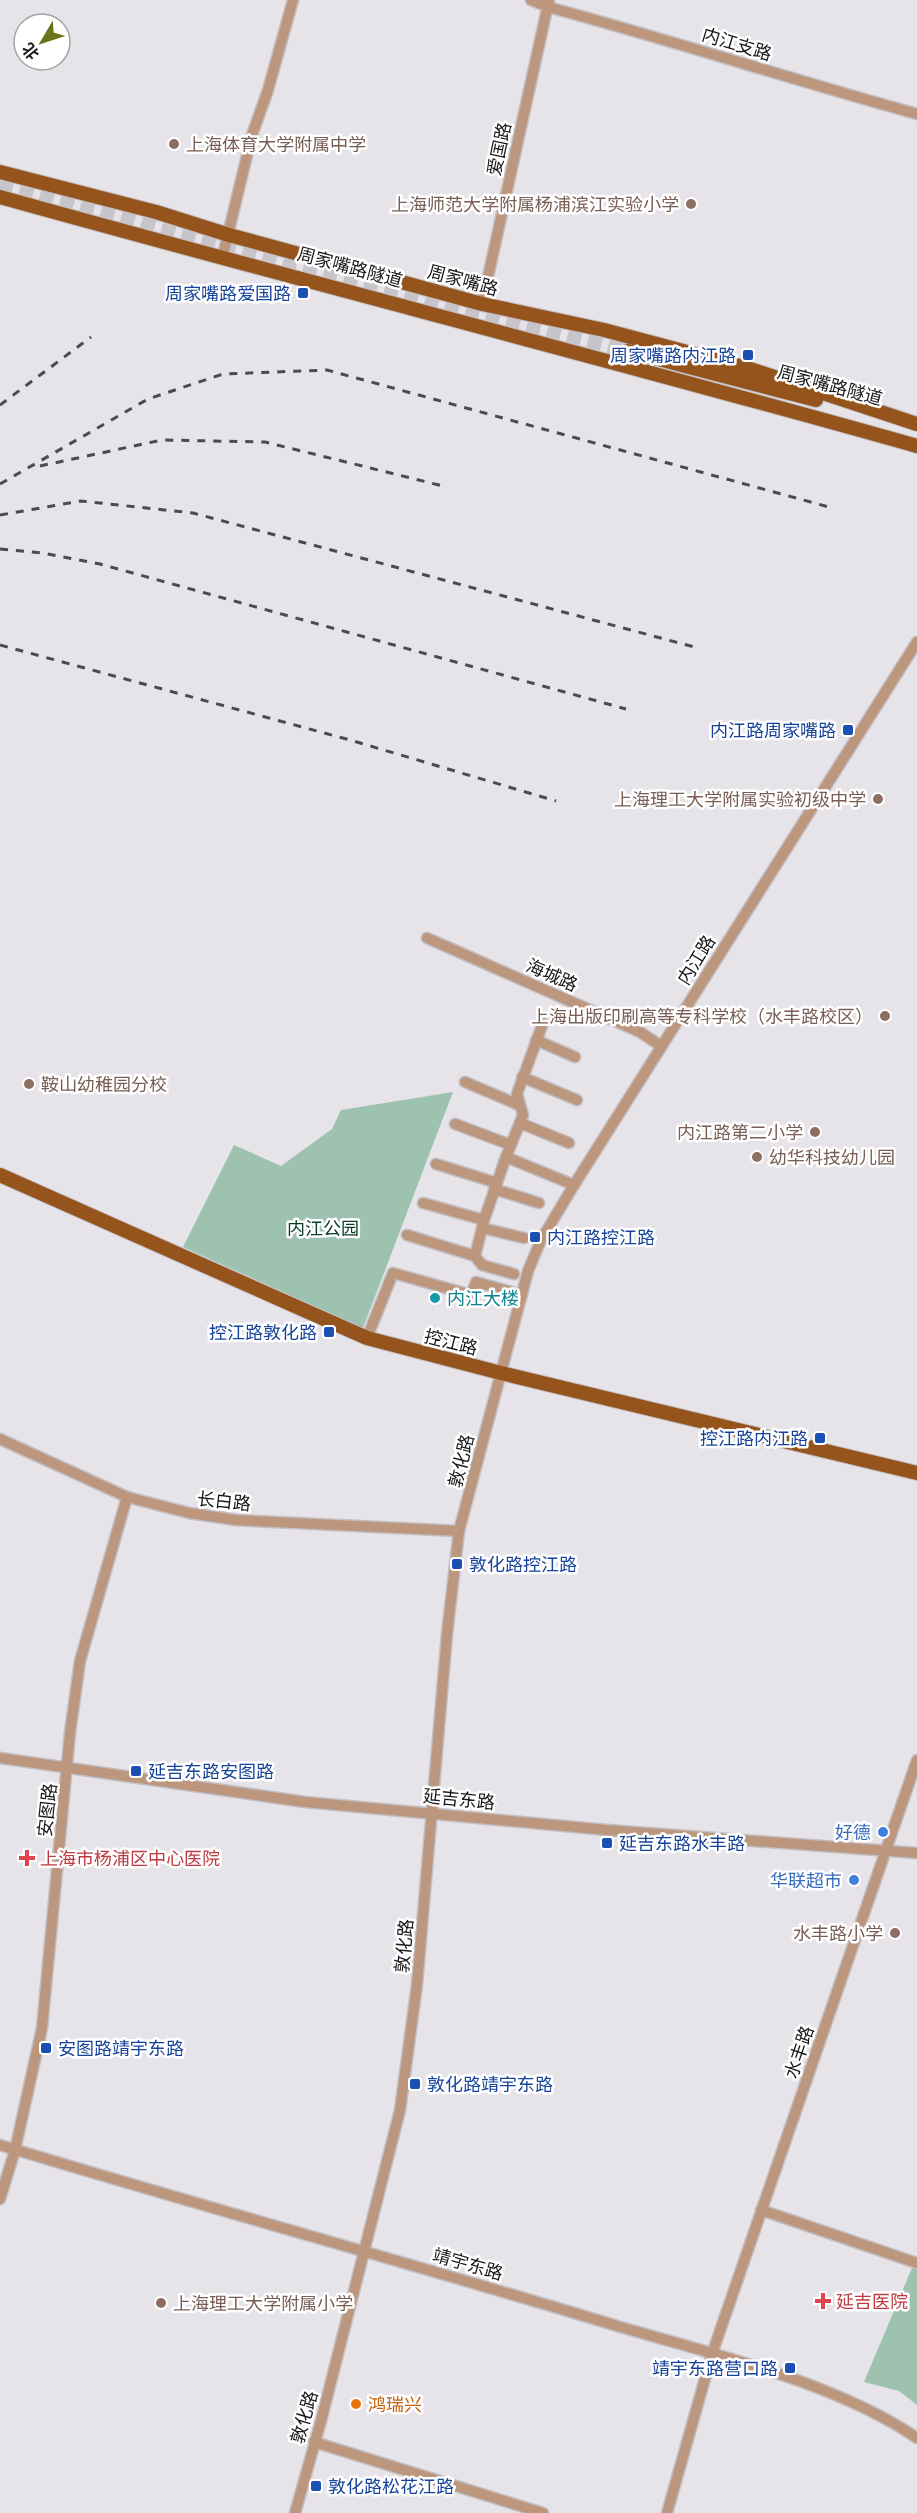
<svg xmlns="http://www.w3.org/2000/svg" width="917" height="2513" font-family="'Public Sans','Noto Sans SC',sans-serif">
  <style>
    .green { fill: #9ec2b0 }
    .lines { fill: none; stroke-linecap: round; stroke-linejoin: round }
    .major-tunnel { stroke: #c8c5ca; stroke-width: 14; stroke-dasharray: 14 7; stroke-linecap: butt }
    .minor-casing { stroke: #c2bfc4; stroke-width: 13 }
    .major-casing { stroke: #c2bfc4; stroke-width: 16 }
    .minor { stroke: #bd977d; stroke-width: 10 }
    .major { stroke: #95541b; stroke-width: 14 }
    .rail { stroke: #4c4a4d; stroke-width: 3; stroke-dasharray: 8 8; stroke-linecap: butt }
    .education-dot { fill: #8d6e63; stroke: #fff; stroke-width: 2 }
    .transit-dot { fill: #1a4fb4; stroke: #fff; stroke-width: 2 }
    .culture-dot { fill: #0f9aa8; stroke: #fff; stroke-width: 2 }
    .shop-dot { fill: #3f7fe0; stroke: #fff; stroke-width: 2 }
    .health-dot { fill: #e0444e; stroke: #fff; stroke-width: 2 }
    .food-dot { fill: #e8710a; stroke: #fff; stroke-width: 2 }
    .labels { text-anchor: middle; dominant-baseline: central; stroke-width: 5; stroke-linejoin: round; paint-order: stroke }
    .street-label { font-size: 18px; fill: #181719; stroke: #fff }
    .education-label { font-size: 18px; fill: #785e54; stroke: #fff; text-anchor: end }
    .transit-label { font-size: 18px; fill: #164399; stroke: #fff; text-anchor: start }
    .park-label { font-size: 18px; fill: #0a3a28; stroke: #fff }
    .culture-label { font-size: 18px; fill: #0d838f; stroke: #fff; text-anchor: start }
    .shop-label { font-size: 18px; fill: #366cbe; stroke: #fff; text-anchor: end }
    .health-label { font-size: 18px; fill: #be3a42; stroke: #fff; text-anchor: start }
    .food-label { font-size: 18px; fill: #c56008; stroke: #fff; text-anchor: start }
  </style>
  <rect width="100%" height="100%" fill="#e7e4e9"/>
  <g class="green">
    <path d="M453,1092L363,1328L183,1247L234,1145L281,1166L332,1129L341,1110Z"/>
    <path d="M912,2268L917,2269V2405L899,2391L864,2382Z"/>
  </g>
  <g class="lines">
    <path class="major-tunnel" d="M0,182L244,250L628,351"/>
    <defs>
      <g id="minor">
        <path d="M531,0L548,7C671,40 793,80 917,114"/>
        <path d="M222,259L252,135L268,90L293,0"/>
        <path d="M482,304L549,0"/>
        <path d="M427,938L640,1032L661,1046"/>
        <path d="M536,1040L575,1057"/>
        <path d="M522,1077L577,1100"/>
        <path d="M465,1082L519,1105"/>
        <path d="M520,1123L569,1143"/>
        <path d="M455,1124L511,1145"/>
        <path d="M506,1157L523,1115L517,1094L543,1023"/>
        <path d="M436,1164L497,1183"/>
        <path d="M494,1189L539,1203"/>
        <path d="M423,1203L484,1220"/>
        <path d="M482,1228L524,1238"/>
        <path d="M407,1235L475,1256"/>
        <path d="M514,1274L482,1265L475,1256L484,1220L506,1157L574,1185"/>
        <path d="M367,1338L393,1273L471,1295L476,1282L522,1295"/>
        <path d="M0,1439L127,1497L189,1513L236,1520L459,1531"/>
        <path d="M0,1758L305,1802L607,1830L917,1853"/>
        <path d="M0,2145C204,2207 410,2263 614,2325C711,2354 833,2381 917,2438"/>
        <path d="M0,2199L15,2150L42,2028L70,1733L80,1661L127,1497"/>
        <path d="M761,2210L917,2263"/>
        <path d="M314,2442L543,2513"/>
        <path d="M295,2513L321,2421L400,2110L417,1985L447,1634L459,1531L528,1271L541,1240L574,1185L917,642"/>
        <path d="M667,2513L712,2354L917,1760"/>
      </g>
      <g id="major">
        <path d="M0,172L156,212L229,235L482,304L604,330L747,368L917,424"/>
        <path d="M0,197C305,282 612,360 917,446"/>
        <path d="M628,351L816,400"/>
        <path d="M0,1175L367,1338L501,1373L917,1473"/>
      </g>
    </defs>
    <use href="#minor" class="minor-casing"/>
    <use href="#major" class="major-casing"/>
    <use href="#minor" class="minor"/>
    <use href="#major" class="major"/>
    <g class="rail">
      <path d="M0,405L91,337"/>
      <path d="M40,466L162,440L265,442L443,486"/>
      <path d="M0,484L148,399L223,374L327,370L829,507"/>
      <path d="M0,515L81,501L193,513L698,648"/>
      <path d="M0,549L42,553L100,564L626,709"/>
      <path d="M0,645L350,740L556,801"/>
    </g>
  </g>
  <g class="education-dot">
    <circle cx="174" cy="144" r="6"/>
    <circle cx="691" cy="204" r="6"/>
    <circle cx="878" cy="799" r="6"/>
    <circle cx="885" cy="1016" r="6"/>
    <circle cx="29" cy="1084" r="6"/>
    <circle cx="815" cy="1132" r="6"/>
    <circle cx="757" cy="1157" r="6"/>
    <circle cx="895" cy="1933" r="6"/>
    <circle cx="161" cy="2303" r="6"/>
  </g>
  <g class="transit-dot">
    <rect x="297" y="287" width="12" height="12" rx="3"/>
    <rect x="742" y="349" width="12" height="12" rx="3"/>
    <rect x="842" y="724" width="12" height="12" rx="3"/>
    <rect x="529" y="1231" width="12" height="12" rx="3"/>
    <rect x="323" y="1326" width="12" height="12" rx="3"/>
    <rect x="814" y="1432" width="12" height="12" rx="3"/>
    <rect x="451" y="1558" width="12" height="12" rx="3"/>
    <rect x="130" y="1765" width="12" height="12" rx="3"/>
    <rect x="601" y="1837" width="12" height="12" rx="3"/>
    <rect x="40" y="2042" width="12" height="12" rx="3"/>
    <rect x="409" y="2078" width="12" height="12" rx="3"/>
    <rect x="784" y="2362" width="12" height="12" rx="3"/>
    <rect x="310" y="2480" width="12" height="12" rx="3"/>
  </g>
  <circle class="culture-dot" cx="435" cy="1298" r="6"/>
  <g class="shop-dot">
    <circle cx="883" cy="1832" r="6"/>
    <circle cx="854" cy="1880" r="6"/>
  </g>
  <g class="health-dot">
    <path d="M24 1849h6v6h6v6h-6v6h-6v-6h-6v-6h6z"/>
    <path d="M820 2292h6v6h6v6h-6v6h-6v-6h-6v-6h6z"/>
  </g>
  <circle class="food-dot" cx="356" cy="2404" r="6"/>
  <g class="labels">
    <g class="street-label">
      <text transform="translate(737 44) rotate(17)">内江支路</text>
      <text transform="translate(499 149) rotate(-78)">爱国路</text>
      <text transform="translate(350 267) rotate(15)">周家嘴路隧道</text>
      <text transform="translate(463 280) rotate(15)">周家嘴路</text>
      <text transform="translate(830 385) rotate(15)">周家嘴路隧道</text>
      <text transform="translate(696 960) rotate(-58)">内江路</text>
      <text transform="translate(552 975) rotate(24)">海城路</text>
      <text transform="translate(451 1342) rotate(14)">控江路</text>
      <text transform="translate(461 1461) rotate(-76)">敦化路</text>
      <text transform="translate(224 1501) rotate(6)">长白路</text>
      <text transform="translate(459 1799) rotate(6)">延吉东路</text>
      <text transform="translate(47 1810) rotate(-84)">安图路</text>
      <text transform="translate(404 1946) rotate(-85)">敦化路</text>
      <text transform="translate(799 2052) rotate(-71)">水丰路</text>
      <text transform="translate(468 2264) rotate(16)">靖宇东路</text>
      <text transform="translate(304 2417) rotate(-74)">敦化路</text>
    </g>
    <g class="education-label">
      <text x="186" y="144" text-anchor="start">上海体育大学附属中学</text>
      <text x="679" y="204">上海师范大学附属杨浦滨江实验小学</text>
      <text x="866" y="799">上海理工大学附属实验初级中学</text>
      <text x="873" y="1016">上海出版印刷高等专科学校（水丰路校区）</text>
      <text x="41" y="1084" text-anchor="start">鞍山幼稚园分校</text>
      <text x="803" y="1132">内江路第二小学</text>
      <text x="769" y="1157" text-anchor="start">幼华科技幼儿园</text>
      <text x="883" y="1933">水丰路小学</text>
      <text x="173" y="2303" text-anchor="start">上海理工大学附属小学</text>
    </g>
    <g class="transit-label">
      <text x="291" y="293" text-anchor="end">周家嘴路爱国路</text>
      <text x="736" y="355" text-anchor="end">周家嘴路内江路</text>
      <text x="836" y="730" text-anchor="end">内江路周家嘴路</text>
      <text x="547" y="1237">内江路控江路</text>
      <text x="317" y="1332" text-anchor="end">控江路敦化路</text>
      <text x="808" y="1438" text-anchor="end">控江路内江路</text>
      <text x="469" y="1564">敦化路控江路</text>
      <text x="148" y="1771">延吉东路安图路</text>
      <text x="619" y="1843">延吉东路水丰路</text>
      <text x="58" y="2048">安图路靖宇东路</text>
      <text x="427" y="2084">敦化路靖宇东路</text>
      <text x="778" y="2368" text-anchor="end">靖宇东路营口路</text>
      <text x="328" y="2486">敦化路松花江路</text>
    </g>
    <g class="park-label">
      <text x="323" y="1228">内江公园</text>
    </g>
    <g class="culture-label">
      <text x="447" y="1298">内江大楼</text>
    </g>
    <g class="shop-label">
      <text x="871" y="1832">好德</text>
      <text x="842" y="1880">华联超市</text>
    </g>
    <g class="health-label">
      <text x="40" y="1858">上海市杨浦区中心医院</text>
      <text x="836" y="2301">延吉医院</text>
    </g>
    <g class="food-label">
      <text x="368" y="2404">鸿瑞兴</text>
    </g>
  </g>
  <g transform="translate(42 42) rotate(231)"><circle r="28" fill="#ffffff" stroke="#a3a2a3" stroke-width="1.5"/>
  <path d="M0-4.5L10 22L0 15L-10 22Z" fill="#6d731a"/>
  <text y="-9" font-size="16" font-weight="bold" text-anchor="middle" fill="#181719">北</text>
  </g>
</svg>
